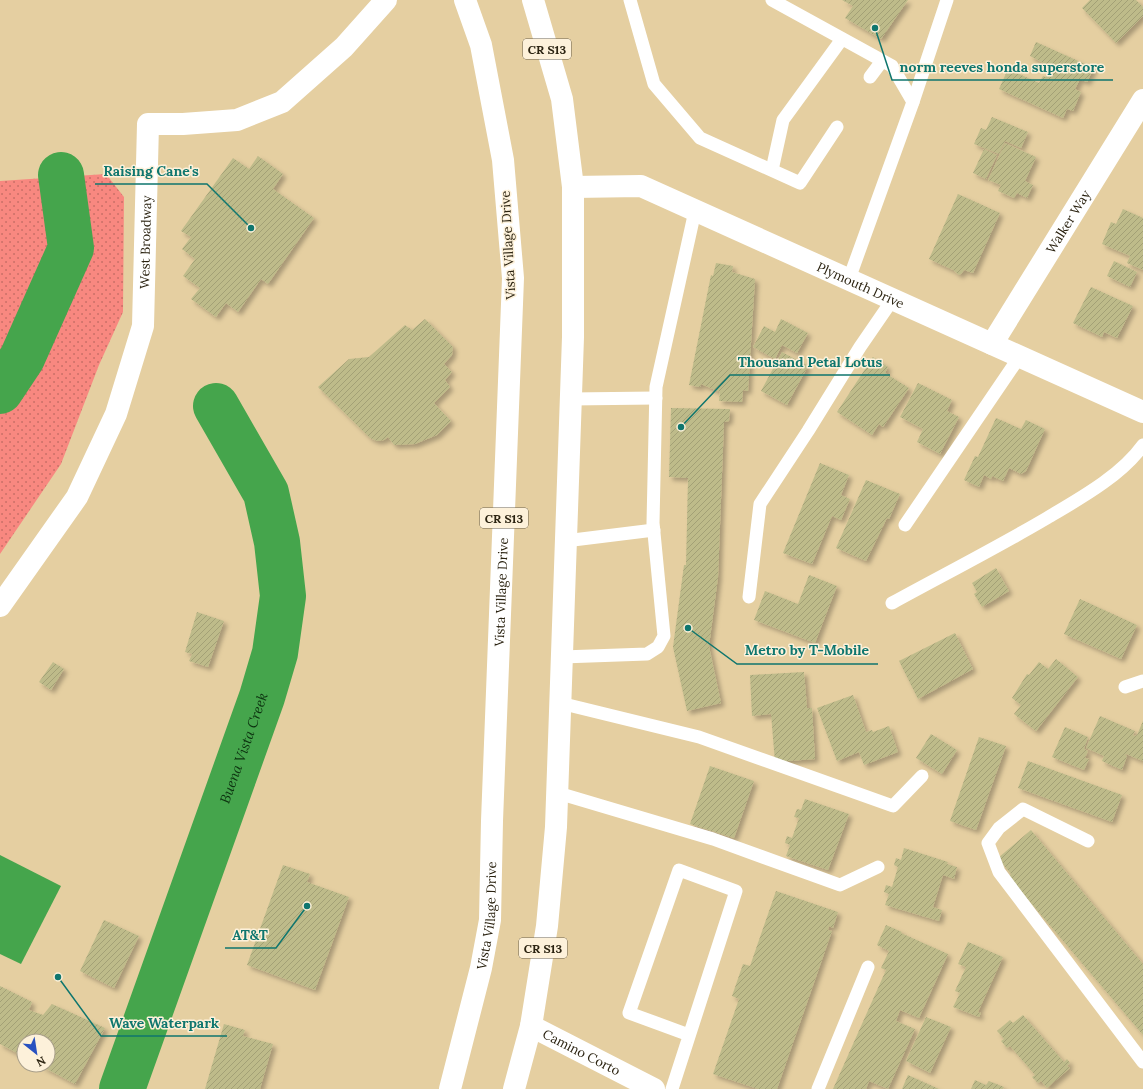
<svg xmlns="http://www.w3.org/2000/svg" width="1143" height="1089" font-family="Lora,serif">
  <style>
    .park { fill: url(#park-dots) }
    .water { fill: #45a54c }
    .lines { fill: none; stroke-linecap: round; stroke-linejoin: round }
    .river { stroke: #45a54c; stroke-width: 46 }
    .building { fill: url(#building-hatch); filter: url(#shadow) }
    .service { stroke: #fff; stroke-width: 13 }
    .minor { stroke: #fff; stroke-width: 22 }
    .tertiary { stroke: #fff; stroke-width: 22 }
    .primary { stroke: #fff; stroke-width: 22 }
    .labels { text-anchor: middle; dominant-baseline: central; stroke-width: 3; stroke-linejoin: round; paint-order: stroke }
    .shield { fill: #fdf1da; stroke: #6a614d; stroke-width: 1 }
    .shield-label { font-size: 12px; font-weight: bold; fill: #2b2311 }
    .street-label { font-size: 13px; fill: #2b2311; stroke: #fdf1da }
    .water-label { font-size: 14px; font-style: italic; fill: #0d3310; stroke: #fdf1da }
    .leader { fill: none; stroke: #0f766e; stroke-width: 1.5 }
    .callout-dot { fill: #0f766e; stroke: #fdf1da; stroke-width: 1.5 }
    .callout-label { font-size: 14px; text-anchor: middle; font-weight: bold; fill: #0f766e; stroke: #fdf1da; stroke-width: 3; stroke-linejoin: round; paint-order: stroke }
  </style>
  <defs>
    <pattern id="park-dots" width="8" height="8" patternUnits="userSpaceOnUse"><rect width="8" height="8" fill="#f88880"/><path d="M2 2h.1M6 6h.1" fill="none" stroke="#c96f67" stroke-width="1.8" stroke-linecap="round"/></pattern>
    <pattern id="building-hatch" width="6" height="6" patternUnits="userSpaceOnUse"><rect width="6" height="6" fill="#bebb8a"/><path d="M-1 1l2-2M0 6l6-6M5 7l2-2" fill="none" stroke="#a3a076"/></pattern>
    <filter id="shadow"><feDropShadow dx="3.5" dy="3.5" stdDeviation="2" flood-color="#0004"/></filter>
  </defs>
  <rect width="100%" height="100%" fill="#e5cfa1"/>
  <path class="park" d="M106,174L124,197L123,312L99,365L61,464L0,554V181Z"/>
  <path class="water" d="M0,855L61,886L21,964L0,954Z"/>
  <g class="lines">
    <g class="river">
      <path d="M0,391L22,358L71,248L61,175"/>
      <path id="s1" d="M122,1089L262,697L275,653L283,596L277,542L266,493L216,406"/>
    </g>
  </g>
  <g class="building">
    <path d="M842,0H908L881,39L845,18L853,6Z"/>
    <path d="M1090,0H1136L1143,7V16L1116,43L1082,8Z"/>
    <path d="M1036,42L1094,68L1087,82L1080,79L1075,89L1081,92L1073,111L1067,109L1063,118L999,89L1008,69L1039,83L1043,76L1046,77L1051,67L1030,56Z"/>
    <path d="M992,117L1028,132L1021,148L1005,141L999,154L974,144L981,128L986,130Z"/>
    <path d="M1005,143L1036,157L1025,181L1033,185L1027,198L1017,193L1014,198L998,191L1001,185L988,180Z"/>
    <path d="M984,149L997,155L986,179L973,173Z"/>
    <path d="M258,156L283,174L273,189L314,218L268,284L261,279L238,312L226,303L216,317L191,299L200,288L183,276L195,259L182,249L191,237L181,231L233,158L249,169Z"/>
    <path d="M958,194L1000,213L973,273L964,270L962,273L959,275L953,270L929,259Z"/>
    <path d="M1123,209L1143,218V270L1127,263L1130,256L1102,244L1111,222L1116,224Z"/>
    <path d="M1114,261L1137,272L1130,287L1107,276Z"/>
    <path d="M716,263L733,266L732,272L755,279L748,391L743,390L742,402L719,401L720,392L701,384L700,387L689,385L711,275L713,276Z"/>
    <path d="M1091,287L1133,306L1117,338L1104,332L1102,337L1073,323Z"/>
    <path d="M425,319L453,347L452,355L444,364L452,372L445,380L450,387L434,403L451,421L437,435L415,444L394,445L388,437L384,440L377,441L370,438L318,387L349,359L369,357L405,325L412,330Z"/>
    <path d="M781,319L808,333L797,353L782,345L775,359L753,347L764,326L775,332Z"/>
    <path d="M782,352L808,366L787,405L761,391Z"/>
    <path d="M873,357L888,367L885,373L909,388L883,427L879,424L872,435L837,412Z"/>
    <path d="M918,383L952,400L947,411L959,417L940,454L917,442L923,429L900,417Z"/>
    <path d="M671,408L730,409L729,421L724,422L718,577L709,646L721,703L687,711L673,647L684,565H686L688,478L669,477Z"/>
    <path d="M996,418L1021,429L1026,420L1045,429L1026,471L1021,474L1009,468L1003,481L992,476L991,479L984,475L979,487L964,480L975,456L978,457Z"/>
    <path d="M820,463L849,475L841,495L850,499L841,520L832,516L812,564L783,553Z"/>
    <path d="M866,480L900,494L889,519L887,518L866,561L836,548Z"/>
    <path d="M996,568L1009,591L982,607L974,594L977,592L972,583Z"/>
    <path d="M809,575L837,586L815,643L754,620L765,591L798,604Z"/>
    <path d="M1080,599L1137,625L1121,659L1064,634Z"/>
    <path d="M197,612L224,621L208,667L189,661L192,654L185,652Z"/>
    <path d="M955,633L973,669L918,699L899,661Z"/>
    <path d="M1056,659L1078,677L1036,731L1014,714L1021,705L1012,698L1027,674L1029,675L1039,662L1048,669Z"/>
    <path d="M53,662L64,669L51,690L39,682Z"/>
    <path d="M804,672L807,708H812L815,759L775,762L771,714L752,716L750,675Z"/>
    <path d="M853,695L866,732L872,730L873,732L889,726L898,752L864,765L859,752L837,761L817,708Z"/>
    <path d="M1100,716L1135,731L1133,735L1134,736L1137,735L1143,721V761L1126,754L1125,755L1127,756L1122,770L1102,761L1104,756L1086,748Z"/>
    <path d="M1065,727L1088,737L1084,749L1088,751L1085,758L1089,759L1084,770L1052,757Z"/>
    <path d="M931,734L957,750L942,774L916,758Z"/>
    <path d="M979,737L1006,746L976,830L950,821Z"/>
    <path d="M1028,761L1122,795L1112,822L1018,788Z"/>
    <path d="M710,766L754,781L734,838L690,824Z"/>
    <path d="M805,799L849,814L828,870L786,856L790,845L785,843L787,836L792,838L799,818L794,817L797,809L801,810Z"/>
    <path d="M1031,830L1143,964V1035L1008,876L1011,874L998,858Z"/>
    <path d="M904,848L948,862L947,864L957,867L954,879L943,875L933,907L942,910L939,921L885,905L889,894L884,892L886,885L892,887L898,867L894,865L896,858L901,860Z"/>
    <path d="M283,865L310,874L307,882L349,897L315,990L247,965Z"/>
    <path d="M776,891L838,912L833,928L829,926L828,930L832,931L777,1089H758L713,1074L739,999L732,996L743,964L750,966Z"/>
    <path d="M104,920L139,936L114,988L80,971Z"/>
    <path d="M886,925L902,932L901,933L948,954L919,1018L900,1010L896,1021L915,1029L888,1089L869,1081L866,1089H833L886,970L881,968L889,951L877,945Z"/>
    <path d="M968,942L1003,957L978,1012L981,1013L979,1017L953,1007L960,993L955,991L966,967L958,964Z"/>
    <path d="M0,986L32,1002L29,1010L43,1015L52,1004L105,1028L75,1084L39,1065H48V1041H24V1057L0,1044Z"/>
    <path d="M1023,1015L1064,1062L1067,1059L1070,1063L1067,1066L1070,1068L1047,1088L1041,1081L1038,1083L1032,1077L1035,1075L1010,1046L1007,1048L1001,1041L1004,1039L997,1031L1010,1020L1013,1023Z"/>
    <path d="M926,1017L951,1027L930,1073L906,1061Z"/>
    <path d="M224,1024L245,1030L243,1036L273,1044L260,1089H205Z"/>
    <path d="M908,1075L939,1089H902Z"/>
    <path d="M975,1080L986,1085L989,1081L1004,1087L1003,1089H971Z"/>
  </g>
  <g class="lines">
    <g class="service">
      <path d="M630,0L654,84L700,138L800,183L837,127"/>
      <path d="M772,0L892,66L913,102L849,279"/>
      <path d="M870,77L882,61"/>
      <path d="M913,102L947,0"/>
      <path d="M772,170L783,120L842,39"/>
      <path d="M570,399L656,398"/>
      <path d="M905,525L1020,356"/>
      <path d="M565,541L654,530"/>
      <path d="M749,597L760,504L808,431L860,347L893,299"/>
      <path d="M892,603C943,575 996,548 1047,518C1079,499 1121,476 1143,445"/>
      <path d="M562,657L647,654L658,647L664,636L653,523L656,387L695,211"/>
      <path d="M1125,687L1143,681"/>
      <path d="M560,703L699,737L893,806L922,776"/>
      <path d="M558,793L713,839L840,885L878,867"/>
      <path d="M1088,841L1023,809L999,828L988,843L999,872L1143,1062"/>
      <path d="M672,1089L736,891L679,870L629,1013L689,1035"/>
      <path d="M818,1089L868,967"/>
    </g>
    <path class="minor" id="s2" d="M992,344L1143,100"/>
    <g class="tertiary">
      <path id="s3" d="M573,187L641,186L1143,412"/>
      <path id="s4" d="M0,606L77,497L116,414L143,326L148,124H183L237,120L282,102L344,47L386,0"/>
      <path id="s5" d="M531,1026L654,1089"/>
    </g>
    <g class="primary">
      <path id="s6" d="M450,1089L481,968L490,920L492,821L513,278L503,160L481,45L465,0"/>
      <path d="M514,1089L531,1026L547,926L556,827L573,337V187L562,99L533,0"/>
    </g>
  </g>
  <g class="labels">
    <g class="shield">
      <rect x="523" y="39" width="48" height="20" rx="3"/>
      <rect x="480" y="508" width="48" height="20" rx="3"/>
      <rect x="519" y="938" width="48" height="20" rx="3"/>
    </g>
    <g class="shield-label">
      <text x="547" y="49">CR S13</text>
      <text x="504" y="518">CR S13</text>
      <text x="543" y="948">CR S13</text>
    </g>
    <g class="street-label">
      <text stroke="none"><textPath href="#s2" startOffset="144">Walker Way</textPath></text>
      <text stroke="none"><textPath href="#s4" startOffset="401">West Broadway</textPath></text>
      <text transform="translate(508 245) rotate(-93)">Vista Village Drive</text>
      <text stroke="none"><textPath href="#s3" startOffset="309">Plymouth Drive</textPath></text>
      <text stroke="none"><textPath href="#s6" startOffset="502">Vista Village Drive</textPath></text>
      <text stroke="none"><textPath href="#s6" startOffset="178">Vista Village Drive</textPath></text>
      <text stroke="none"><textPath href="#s5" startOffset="57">Camino Corto</textPath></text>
    </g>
    <g class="water-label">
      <text stroke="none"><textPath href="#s1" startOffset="362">Buena Vista Creek</textPath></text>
    </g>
  </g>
  <path class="leader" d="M875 28L892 80H1113M251 228L207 184H95M681 427L730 375H890M688 628L737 664H878M307 906L276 948H225M58 977L101 1036H227"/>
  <g class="callout-dot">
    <circle cx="875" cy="28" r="4"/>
    <circle cx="251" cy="228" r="4"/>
    <circle cx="681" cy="427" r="4"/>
    <circle cx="688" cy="628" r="4"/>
    <circle cx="307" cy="906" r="4"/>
    <circle cx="58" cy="977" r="4"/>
  </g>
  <g class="callout-label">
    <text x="1002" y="72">norm reeves honda superstore</text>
    <text x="151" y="176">Raising Cane's</text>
    <text x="810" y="367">Thousand Petal Lotus</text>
    <text x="807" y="655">Metro by T-Mobile</text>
    <text x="250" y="940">AT&amp;T</text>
    <text x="164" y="1028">Wave Waterpark</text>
  </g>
  <g transform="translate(36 1053) rotate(150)"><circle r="19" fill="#fdf1da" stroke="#a99f8a"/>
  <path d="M0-3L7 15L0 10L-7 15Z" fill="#2851c0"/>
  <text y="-6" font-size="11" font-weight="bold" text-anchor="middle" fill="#2b2311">N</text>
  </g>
</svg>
